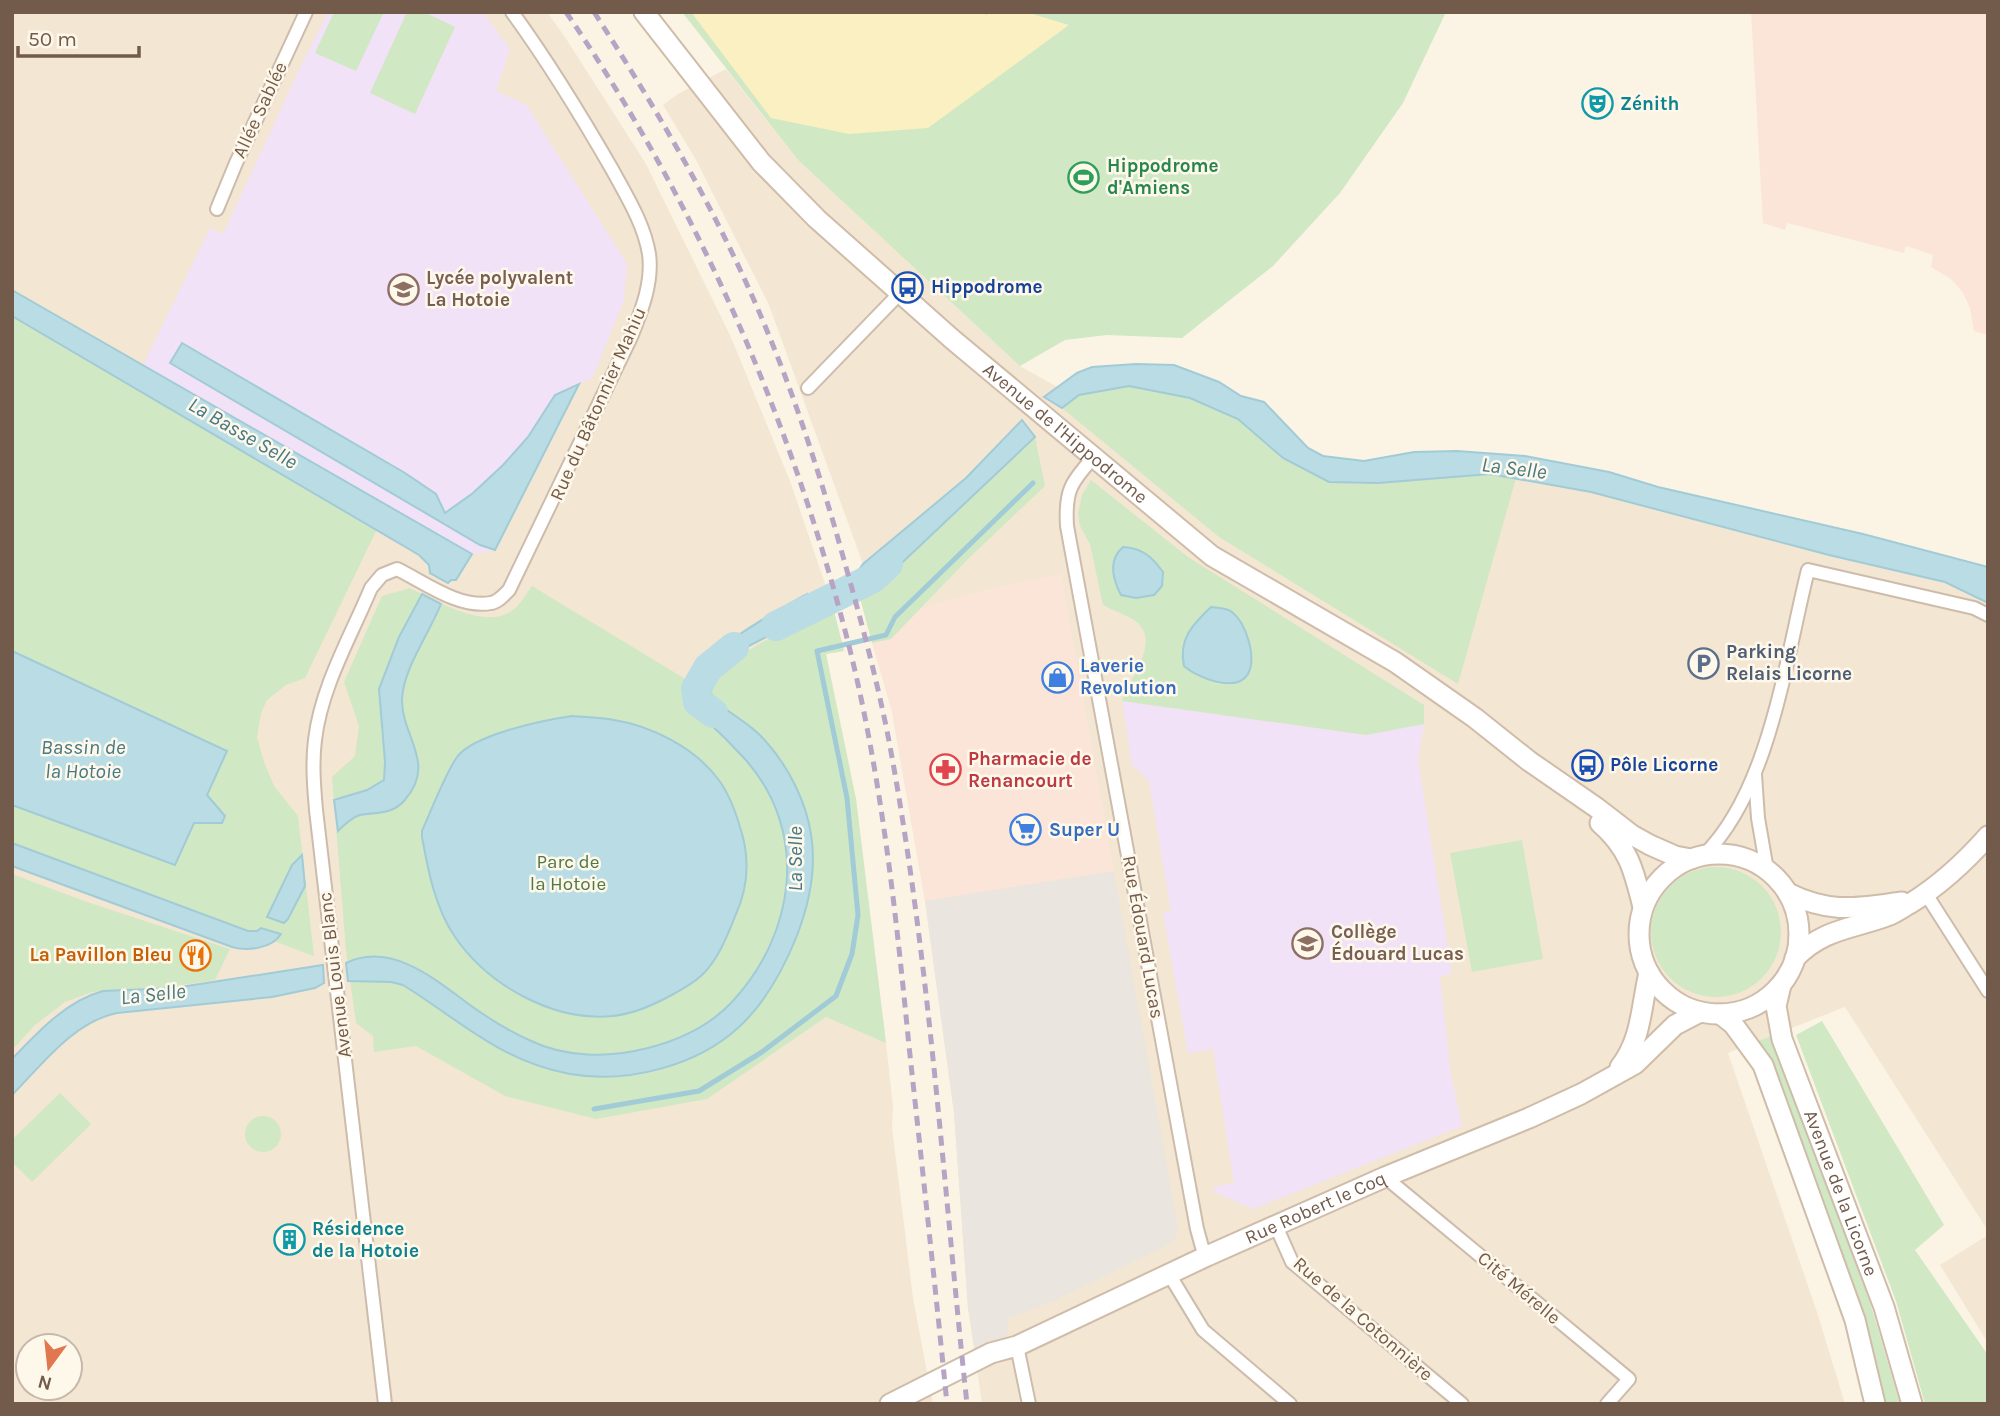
<svg xmlns="http://www.w3.org/2000/svg" width="2000" height="1416" font-family="Karla,sans-serif">
  <style>
    .residential { fill: #f3e6d3; fill-rule: evenodd }
    .commercial { fill: #fbe5d9 }
    .industrial { fill: #ebe5df }
    .education { fill: #f1e2f8 }
    .green { fill: #d1e8c4 }
    .sand { fill: #faf0c1 }
    .water { fill: #badce4; stroke: #a1cbd6; stroke-width: 2 }
    .lines { fill: none; stroke-linecap: round; stroke-linejoin: round }
    .stream { stroke: #a1cbd6; stroke-width: 5 }
    .river { stroke: #badce4; stroke-width: 30 }
    .street-casing { stroke: #cdbcac; stroke-width: 16 }
    .secondary-casing { stroke: #cfbca9; stroke-width: 23 }
    .street { stroke: #fff; stroke-width: 12 }
    .secondary { stroke: #fff; stroke-width: 19 }
    .rail { stroke: #b7a4c4; stroke-width: 5; stroke-dasharray: 10 7; stroke-linecap: butt }
    .labels { text-anchor: middle; dominant-baseline: central; stroke-width: 5; stroke-linejoin: round; paint-order: stroke }
    .culture-label { font-size: 19px; font-weight: bold; fill: #0d838f; stroke: #fef8eb; text-anchor: start }
    .street-label { font-size: 19px; fill: #735b4b; stroke: #fef8eb }
    .leisure-label { font-size: 19px; font-weight: bold; fill: #27864d; stroke: #fef8eb; text-anchor: start }
    .education-label { font-size: 19px; font-weight: bold; fill: #785e54; stroke: #fef8eb; text-anchor: start }
    .transit-label { font-size: 19px; font-weight: bold; fill: #164399; stroke: #fef8eb; text-anchor: start }
    .service-label { font-size: 19px; font-weight: bold; fill: #4e5e75; stroke: #fef8eb; text-anchor: start }
    .shop-label { font-size: 19px; font-weight: bold; fill: #366cbe; stroke: #fef8eb; text-anchor: start }
    .health-label { font-size: 19px; font-weight: bold; fill: #be3a42; stroke: #fef8eb; text-anchor: start }
    .park-label { font-size: 19px; fill: #507843; stroke: #fef8eb }
    .food-label { font-size: 19px; font-weight: bold; fill: #c56008; stroke: #fef8eb; text-anchor: end }
    .water-label { font-size: 21px; font-style: italic; fill: #467885; stroke: #fef8eb }
  </style>
  <rect width="100%" height="100%" fill="#fbf4e5"/>
  <g class="residential">
    <path d="M12,12H547L565,37L646,164L730,335L790,481L833,607L844,651L826,654L856,799L886,1043L893,1107L892,1127L913,1298L933,1404H12ZM28,1346H70V1388H28Z"/>
    <path d="M726,69L798,160L1020,366L1061,389L1343,477L1497,460L1988,584V1231L1845,1007L1728,1053L1817,1312L1845,1404H982L968,1308L954,1113L925,901L892,712L859,594L870,592L965,478L863,564L769,305L695,158L663,105L678,94Z"/>
    <path d="M1988,1235V1343L1940,1265Z"/>
  </g>
  <g class="commercial">
    <path d="M1751,12H1988V335L1974,331L1970,308L1963,293L1951,279L1931,267L1933,255L1906,246L1904,253L1787,223L1785,230L1763,223Z"/>
    <path d="M1061,574L1114,871L925,901L892,712L872,643L891,639L921,608L985,590Z"/>
  </g>
  <path class="industrial" d="M1114,871L1178,1228L1174,1242L1058,1299L1007,1319L1008,1336L975,1350L968,1308L954,1113L925,901Z"/>
  <g class="education">
    <path d="M328,12H483L510,49L496,91L526,104L627,264L624,300L600,359L592,378L579,384L495,550L472,554L143,365L210,228L223,234L300,68Z"/>
    <path d="M1122,701L1366,735L1424,724L1418,760L1452,973L1440,977L1451,1075L1462,1126L1253,1209L1214,1192V1187L1234,1183L1213,1049L1188,1053L1163,913L1171,911L1149,781L1132,765Z"/>
  </g>
  <g class="green">
    <path d="M334,12H384L356,71L315,53Z"/>
    <path d="M407,12H424L455,27L415,114L370,93Z"/>
    <path d="M682,12H1446L1403,103L1340,193L1273,266L1182,338L1107,335L1065,340L1020,366L798,160Z"/>
    <path d="M12,314L380,523L305,678L286,685L267,700L261,713L257,737L264,762L274,786L298,816L314,956L12,844Z"/>
    <path d="M1129,386L1190,398L1238,419L1283,458L1378,483L1490,474L1516,478L1458,684L1219,537L1062,408L1079,395Z"/>
    <path d="M1035,437L1045,486L969,558L891,639L872,643L859,594L870,592Z"/>
    <path d="M1091,480L1188,557L1424,705V724L1366,735L1122,701C1128,678 1164,641 1134,620C1125,614 1113,611 1103,605L1090,544L1080,526L1078,514L1082,495Z"/>
    <path d="M532,586L692,683L813,613L831,605L833,607L844,651L826,654L856,799L886,1043L826,1017L707,1099L596,1119L505,1096L416,1046L374,1052L373,1036L356,1023L346,951L332,777L355,756L359,726L344,682L382,596L410,588C435,600 483,629 510,612C519,607 526,594 532,586Z"/>
    <path d="M1522,840L1543,959L1472,972L1450,853Z"/>
    <circle cx="1716" cy="932" r="65"/>
    <path d="M12,874L87,902L230,949L215,980L175,986L92,992L65,1002L35,1025L12,1050Z"/>
    <path d="M1822,1021L1944,1225L1915,1250L1988,1355V1404H1925L1896,1301L1796,1035Z"/>
    <path d="M1771,1036L1870,1302L1900,1404H1885L1862,1315L1770,1067L1758,1041Z"/>
    <path d="M60,1093L91,1124L32,1182L12,1162V1140Z"/>
    <circle cx="263" cy="1134" r="18"/>
  </g>
  <path class="sand" d="M691,12H980L987,15L988,12H1026L1069,25L928,128L849,134L771,118Z"/>
  <g class="water">
    <path d="M12,290L472,554L456,580H451L448,583L430,573L429,565L419,555L12,316Z"/>
    <path d="M182,343L405,473L436,494L445,513L473,493L503,465L528,437L555,395L579,384L495,550L480,545L170,363Z"/>
    <path d="M1136,364L1174,365L1219,382L1241,396L1264,402L1308,448L1323,456L1364,461L1414,452L1457,451L1525,456L1609,472L1658,487L1863,534L1988,567V603L1945,582L1829,555L1591,492L1490,474L1378,483L1329,482L1283,458L1238,419L1190,398L1129,386L1079,395L1062,408L1044,397L1077,373L1092,367Z"/>
    <path d="M1022,420L1035,437L870,593L859,594L854,577L863,564L966,478Z"/>
    <path d="M1123,547C1143,548 1152,557 1163,572L1162,586L1154,595L1136,598L1121,595C1112,578 1108,560 1123,547Z"/>
    <path d="M422,594L441,604C429,634 404,667 402,699C401,737 438,763 404,801C391,815 377,812 360,815C352,817 344,825 338,831L334,800L367,790L384,780L385,762L379,689L399,637Z"/>
    <path d="M807,594L813,613L737,652L710,676L698,670C722,641 773,613 807,594Z"/>
    <path d="M1211,607C1218,608 1227,608 1232,612C1246,623 1257,657 1248,674C1236,694 1196,677 1184,666C1178,639 1193,624 1211,607Z"/>
    <path d="M12,651L227,751L207,795L225,816L222,823H194L175,865L12,805Z"/>
    <path d="M689,676C694,679 703,682 708,686C711,688 710,691 712,695C715,701 722,705 727,710C741,720 757,730 768,744C789,768 806,802 811,834C817,870 809,905 796,938C783,970 765,1003 739,1027C697,1066 627,1084 570,1074C500,1061 461,1021 403,985L391,982L348,981L346,963C391,941 436,980 470,1005C488,1018 509,1031 529,1040C566,1058 609,1058 648,1048C679,1040 709,1026 731,1003C796,934 810,831 744,758C732,745 719,732 706,720C699,715 691,710 687,702C682,693 686,685 689,676Z"/>
    <path d="M572,716C586,717 601,717 614,720C652,726 695,748 718,779C729,793 735,810 740,827C750,857 749,885 736,914C728,934 719,958 703,974C693,984 681,990 668,997C651,1006 633,1014 613,1016C553,1022 488,985 455,937C435,908 428,870 422,837V831C431,811 445,774 457,757C474,734 545,720 572,716Z"/>
    <path d="M12,843L248,931H257L261,928L281,934C272,949 247,951 232,947L12,866Z"/>
    <path d="M302,855L305,886L288,919L284,923L267,917L292,865Z"/>
    <path d="M323,965L324,983L315,988L272,997L117,1013C73,1022 42,1065 12,1095V1059C38,1032 66,1001 103,991L174,988Z"/>
  </g>
  <g class="lines">
    <path class="stream" d="M594,1109L699,1091L762,1052L836,996L852,954L858,915L847,798L817,651L886,635L895,617L1033,483"/>
    <g class="river">
      <path d="M776,626L873,578L888,564"/>
      <path d="M713,713L698,702L696,689L708,668L734,647"/>
    </g>
    <defs>
      <g id="street">
        <path d="M217,209L236,163L306,12"/>
        <path d="M808,388L899,294"/>
        <path d="M1093,458C1070,483 1065,492 1067,526L1197,1229L1202,1247L1207,1256"/>
        <path d="M1755,775L1758,818L1767,870"/>
        <path d="M1704,855C1770,790 1786,657 1808,570L1974,608L1988,615"/>
        <path d="M1926,894L1988,991"/>
        <path d="M1385,1177L1629,1379L1607,1404"/>
        <path d="M1276,1226L1292,1262L1462,1404"/>
        <path d="M1169,1274L1203,1330L1290,1404"/>
        <path d="M1017,1346L1029,1404"/>
        <path d="M385,1404L316,810C314,787 312,763 315,740C321,687 351,636 371,588L382,575L397,569C424,582 459,609 491,603C498,602 504,595 509,590L631,337C641,312 653,283 649,254C644,224 627,197 613,171C582,117 549,63 512,12"/>
      </g>
      <g id="secondary">
        <path id="s1" d="M644,12L761,162L817,219L952,339L1212,556L1395,662L1475,718L1529,761L1597,808L1632,835L1650,845L1675,856L1691,859"/>
        <path d="M1600,823C1629,848 1634,871 1643,907"/>
        <circle cx="1719" cy="934" r="80"/>
        <path d="M1788,893C1831,914 1856,908 1902,902"/>
        <path d="M1795,958C1823,929 1852,929 1887,916C1896,913 1903,907 1911,903C1940,885 1965,862 1988,836"/>
        <path id="s2" d="M1781,985L1776,1006L1782,1039L1884,1307L1912,1404"/>
        <path d="M1720,1014L1733,1024L1763,1065L1855,1320L1875,1404"/>
        <path d="M1620,1067C1642,1039 1641,1006 1649,973"/>
        <path id="s3" d="M890,1404L991,1353L1017,1346L1207,1256L1385,1177L1529,1118L1581,1094L1635,1064L1675,1025L1700,1012"/>
      </g>
    </defs>
    <use href="#street" class="street-casing"/>
    <use href="#secondary" class="secondary-casing"/>
    <use href="#street" class="street"/>
    <use href="#secondary" class="secondary"/>
    <g class="rail">
      <path d="M566,12C699,207 794,425 851,654C882,782 896,914 909,1046C922,1165 935,1284 947,1404"/>
      <path d="M594,12C663,119 727,229 774,348C798,407 817,468 835,528C855,599 875,669 889,741C930,960 943,1183 967,1404"/>
    </g>
  </g>
  <defs>
    <symbol id="theatre-ring" viewBox="-11 -11 22 22"><circle r="9.5" fill="#fef8eb" stroke="#0f9aa8" stroke-width="1.5"/><path d="M-5-5.5Q0-4 5-5.5V0Q5 5 0 6Q-5 5-5 0ZM-3.3-2.5H-1v1.5H-3.3ZM1-2.5H3.3v1.5H1ZM-2.8 1Q0 5.5 2.8 1Z" fill="#0f9aa8"/></symbol>
    <symbol id="stadium-ring" viewBox="-11 -11 22 22"><circle r="9.5" fill="#fef8eb" stroke="#2e9e5b" stroke-width="1.5"/><path d="M0-5a6.5 5 0 1 0 0 10a6.5 5 0 1 0 0-10ZM-3.5-1.8h7v3.6h-7Z" fill="#2e9e5b"/></symbol>
    <symbol id="bus-ring" viewBox="-11 -11 22 22"><circle r="9.5" fill="#fef8eb" stroke="#1a4fb4" stroke-width="1.5"/><path d="M-5-6H5V4H4V6H2V4H-2V6H-4V4H-5ZM-3.5-4V0h7V-4ZM-3.5 1.2v1.5H-2V1.2ZM2 1.2v1.5H3.5V1.2Z" fill="#1a4fb4"/></symbol>
    <symbol id="school-ring" viewBox="-11 -11 22 22"><circle r="9.5" fill="#fef8eb" stroke="#8d6e63" stroke-width="1.5"/><path d="M0-5L7-2L0 1L-7-2ZM-4 1L0 2.5L4 1V4Q0 6-4 4Z" fill="#8d6e63"/></symbol>
    <symbol id="parking-ring" viewBox="-11 -11 22 22"><circle r="9.5" fill="#fef8eb" stroke="#5c6f8a" stroke-width="1.5"/><path d="M-3.5-5.5H1a3.5 3.5 0 0 1 0 7H-1V5.5H-3.5ZM-1-3.4V-.6H.8a1.4 1.4 0 0 0 0-2.8Z" fill="#5c6f8a"/></symbol>
    <symbol id="shop-ring" viewBox="-11 -11 22 22"><circle r="9.5" fill="#fef8eb" stroke="#3f7fe0" stroke-width="1.5"/><path d="M-5-2.5h2.3a2.7 3.5 0 0 1 5.4 0H5L5.5 6h-11ZM-1.5-2.5h3a1.5 2.3 0 0 0-3 0Z" fill="#3f7fe0"/></symbol>
    <symbol id="pharmacy-ring" viewBox="-11 -11 22 22"><circle r="9.5" fill="#fef8eb" stroke="#e0444e" stroke-width="1.5"/><path d="M-2-6h4v4h4v4h-4v4h-4v-4h-4v-4h4Z" fill="#e0444e"/></symbol>
    <symbol id="supermarket-ring" viewBox="-11 -11 22 22"><circle r="9.5" fill="#fef8eb" stroke="#3f7fe0" stroke-width="1.5"/><path d="M-6-5.5h2.5l.6 2H6L4.5 2H-2.5L-4.4-4H-6ZM-1.5 3.2a1.3 1.3 0 1 0 .1 0ZM3 3.2a1.3 1.3 0 1 0 .1 0Z" fill="#3f7fe0"/></symbol>
    <symbol id="restaurant-ring" viewBox="-11 -11 22 22"><circle r="9.5" fill="#fef8eb" stroke="#e8710a" stroke-width="1.5"/><path d="M-5-6h1v4h1v-4h1v4h1v-4h1v5L-1.5 .5V6h-2V.5L-5-1ZM5-6V6H3V1.5H1.5Q1.5-4 5-6Z" fill="#e8710a"/></symbol>
    <symbol id="building-ring" viewBox="-11 -11 22 22"><circle r="9.5" fill="#fef8eb" stroke="#0f9aa8" stroke-width="1.5"/><path d="M-4-6H4V6H1V3H-1V6H-4ZM-2.5-4.3h1.7v1.8h-1.7ZM.8-4.3h1.7v1.8H.8ZM-2.5-1h1.7V.8h-1.7ZM.8-1h1.7V.8H.8Z" fill="#0f9aa8"/></symbol>
  </defs>
  <g fill-rule="evenodd">
    <use href="#theatre-ring" x="1580" y="86" width="35" height="35"/>
    <use href="#stadium-ring" x="1066" y="160" width="35" height="35"/>
    <use href="#bus-ring" x="890" y="270" width="35" height="35"/>
    <use href="#school-ring" x="386" y="272" width="35" height="35"/>
    <use href="#parking-ring" x="1686" y="646" width="35" height="35"/>
    <use href="#shop-ring" x="1040" y="660" width="35" height="35"/>
    <use href="#bus-ring" x="1570" y="748" width="35" height="35"/>
    <use href="#pharmacy-ring" x="928" y="752" width="35" height="35"/>
    <use href="#supermarket-ring" x="1008" y="812" width="35" height="35"/>
    <use href="#school-ring" x="1290" y="926" width="35" height="35"/>
    <use href="#restaurant-ring" x="178" y="938" width="35" height="35"/>
    <use href="#building-ring" x="272" y="1222" width="35" height="35"/>
  </g>
  <g class="labels">
    <g class="culture-label">
      <text x="1620" y="104">Zénith</text>
      <text x="312" y="1229">Résidence<tspan x="312" dy="22">de la Hotoie</tspan></text>
    </g>
    <g class="street-label">
      <text transform="translate(260 110) rotate(-65)">Allée Sablée</text>
      <text transform="translate(598 404) rotate(-66)">Rue du Bâtonnier Mahiu</text>
      <text stroke="none"><textPath href="#s1" startOffset="598">Avenue de l'Hippodrome</textPath></text>
      <text transform="translate(1143 937) rotate(80)">Rue Édouard Lucas</text>
      <text transform="translate(335 975) rotate(-97)">Avenue Louis Blanc</text>
      <text stroke="none"><textPath href="#s2" startOffset="220">Avenue de la Licorne</textPath></text>
      <text stroke="none"><textPath href="#s3" startOffset="469">Rue Robert le Coq</textPath></text>
      <text transform="translate(1519 1288) rotate(40)">Cité Mérelle</text>
      <text transform="translate(1363 1319) rotate(41)">Rue de la Cotonnière</text>
    </g>
    <g class="leisure-label">
      <text x="1107" y="166">Hippodrome<tspan x="1107" dy="22">d'Amiens</tspan></text>
    </g>
    <g class="education-label">
      <text x="426" y="278">Lycée polyvalent<tspan x="426" dy="22">La Hotoie</tspan></text>
      <text x="1331" y="932">Collège<tspan x="1331" dy="22">Édouard Lucas</tspan></text>
    </g>
    <g class="transit-label">
      <text x="931" y="287">Hippodrome</text>
      <text x="1610" y="765">Pôle Licorne</text>
    </g>
    <g class="service-label">
      <text x="1726" y="652">Parking<tspan x="1726" dy="22">Relais Licorne</tspan></text>
    </g>
    <g class="shop-label">
      <text x="1080" y="666">Laverie<tspan x="1080" dy="22">Revolution</tspan></text>
      <text x="1049" y="830">Super U</text>
    </g>
    <g class="health-label">
      <text x="968" y="759">Pharmacie de<tspan x="968" dy="22">Renancourt</tspan></text>
    </g>
    <g class="park-label">
      <text x="568" y="862">Parc de<tspan x="568" dy="22">la Hotoie</tspan></text>
    </g>
    <g class="food-label">
      <text x="172" y="955">La Pavillon Bleu</text>
    </g>
    <g class="water-label">
      <text transform="translate(243 433) rotate(30)">La Basse Selle</text>
      <text transform="translate(1514 468) rotate(7)">La Selle</text>
      <text x="83" y="747">Bassin de<tspan x="83" dy="24">la Hotoie</tspan></text>
      <text transform="translate(795 859) rotate(-90)">La Selle</text>
      <text transform="translate(153 994) rotate(-6)">La Selle</text>
    </g>
  </g>
  <rect width="2000" height="1416" fill="none" stroke="#735b4b" stroke-width="28"/>
  <g transform="translate(49 1367) rotate(195)"><circle r="33" fill="#fef8eb" stroke="#c6b9ab" stroke-width="2"/>
  <path d="M0-5L12 26L0 18L-12 26Z" fill="#e1774e"/>
  <text y="-10" font-size="19" font-weight="bold" text-anchor="middle" fill="#735b4b">N</text>
  </g>
  <path d="M18 46v10h121v-10" fill="none" stroke="#735b4b" stroke-width="3.5"/>
  <text x="28" y="46" font-size="21" fill="#735b4b" stroke="#fef8eb" stroke-width="5" paint-order="stroke">50 m</text>
</svg>
